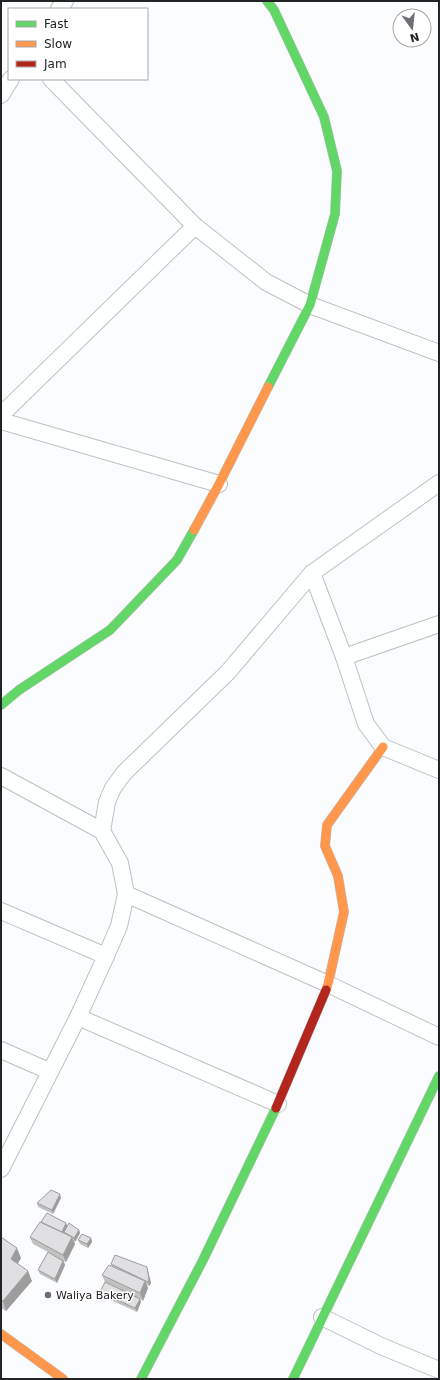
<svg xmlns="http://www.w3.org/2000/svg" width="440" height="1380" font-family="'DejaVu Sans',sans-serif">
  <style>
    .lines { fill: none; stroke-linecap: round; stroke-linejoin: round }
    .street-casing { stroke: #bfc0c2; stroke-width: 18 }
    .fast-casing { stroke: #bfc0c2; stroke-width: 10 }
    .slow-casing { stroke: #bfc0c2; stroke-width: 10 }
    .jam-casing { stroke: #bfc0c2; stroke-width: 10 }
    .street { stroke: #feffff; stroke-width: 16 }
    .fast { stroke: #63d668; stroke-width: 9 }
    .slow { stroke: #ff974d; stroke-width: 9 }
    .jam { stroke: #b3261e; stroke-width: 9 }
    .wall { fill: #c1c1c2 }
    .shaded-wall { fill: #9d9d9e }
    .building { fill: #e0e0e2; stroke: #9d9d9e }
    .poi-dot { fill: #6e6f72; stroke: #fff; stroke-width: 1.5 }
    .labels { text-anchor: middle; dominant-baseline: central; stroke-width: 3; stroke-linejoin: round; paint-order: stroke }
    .poi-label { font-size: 11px; fill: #222326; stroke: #fff; text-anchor: start }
  </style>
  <rect width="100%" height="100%" fill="#fafcfe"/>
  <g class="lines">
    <defs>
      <g id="street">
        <path d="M59,9L65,1"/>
        <path d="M51,79L195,226L266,282L310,305L439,353"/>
        <path d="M1,95L11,79"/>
        <path d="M1,415L195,226"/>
        <path d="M1,421L219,484"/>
        <path d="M312,573L344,657L366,724L383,747L439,770"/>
        <path d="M344,657L439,624"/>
        <path d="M1,776L102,831L120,863L126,894L119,926L106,956L78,1017L1,1169"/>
        <path d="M102,831L107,802L113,788L124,773L228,672L312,573L439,483"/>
        <path d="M126,894L328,984L439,1037"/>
        <path d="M1,911L106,956"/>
        <path d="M78,1017L278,1104"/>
        <path d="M1,1050L49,1071"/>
        <path d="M322,1317L381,1346L439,1370"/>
      </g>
      <g id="fast">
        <path d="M267,1L274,10L324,117L337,171L335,214L310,305L268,387"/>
        <path d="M1,705L19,690L110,630L177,560L194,530"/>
        <path d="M141,1379L203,1260L276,1108"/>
        <path d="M293,1379L439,1076"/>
      </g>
      <g id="slow">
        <path d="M194,530L219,484L268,387"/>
        <path d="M326,990L328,984L344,912L338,876L325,846L327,825L383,747"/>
        <path d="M1,1334L63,1379"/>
      </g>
      <path id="jam" d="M276,1108L326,990"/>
    </defs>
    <use href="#street" class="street-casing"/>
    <use href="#fast" class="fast-casing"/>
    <use href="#slow" class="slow-casing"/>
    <use href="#jam" class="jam-casing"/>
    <use href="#street" class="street"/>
    <use href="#fast" class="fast"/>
    <use href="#slow" class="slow"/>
    <use href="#jam" class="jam"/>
  </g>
  <g class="wall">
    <path d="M61,1198L53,1214L38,1207L37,1203Z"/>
    <path d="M41,1222L67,1226L79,1230L80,1233L75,1242L73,1241L75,1244L66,1262L64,1261L65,1265L57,1283L40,1274L38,1270L48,1252L33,1244L30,1237L41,1223Z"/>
    <path d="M1,1237L21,1258L18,1264L32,1281L6,1311L1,1308Z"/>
    <path d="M91,1238L92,1242L88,1248L80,1244L78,1240Z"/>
    <path d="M111,1264L148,1271L151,1283L149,1286L147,1285L148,1288L143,1301L140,1299L141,1302L137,1312L102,1296L100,1292L105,1282L102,1275L112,1267Z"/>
  </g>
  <g class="shaded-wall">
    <path d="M60,1194L61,1198L53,1214L52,1210Z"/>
    <path d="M66,1223L68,1227L64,1232V1233L62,1232Z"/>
    <path d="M79,1230L80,1233L75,1242L74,1238Z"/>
    <path d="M72,1237L75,1244L66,1262L63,1255Z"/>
    <path d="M91,1238L92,1242L88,1248L87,1244Z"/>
    <path d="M17,1248L21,1258L14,1269L11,1259Z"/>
    <path d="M63,1261L65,1265L57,1283L55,1279Z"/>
    <path d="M147,1267L151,1283L149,1286L148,1282Z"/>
    <path d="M28,1271L32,1281L6,1311L3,1301Z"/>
    <path d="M145,1281L148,1288L143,1301L140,1293Z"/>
    <path d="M140,1299L141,1302L137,1312L135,1308Z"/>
  </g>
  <g class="building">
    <path d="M51,1190L60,1194L52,1210L37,1203Z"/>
    <path d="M47,1213L66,1223L62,1232L41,1222Z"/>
    <path d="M40,1222L72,1237L63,1255L30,1237Z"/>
    <path d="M69,1223L79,1230L74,1238L64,1232Z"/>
    <path d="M82,1234L91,1238L87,1244L78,1240Z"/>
    <path d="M1,1237L17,1248L11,1259L28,1271L3,1301L1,1300Z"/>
    <path d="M48,1252L63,1261L55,1279L38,1270Z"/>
    <path d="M115,1255L147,1267L149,1279L148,1282L111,1264Z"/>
    <path d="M109,1265L145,1281L140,1293L102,1275Z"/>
    <path d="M105,1282L140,1299L135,1308L100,1292Z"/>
  </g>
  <circle class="poi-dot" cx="48" cy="1295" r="4"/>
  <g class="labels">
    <g class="poi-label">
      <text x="56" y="1295">Waliya Bakery</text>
    </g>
  </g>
  <rect width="440" height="1380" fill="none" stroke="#222326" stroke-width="4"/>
  <rect x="8" y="8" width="140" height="72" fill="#ffffff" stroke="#a7a7a8"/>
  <rect x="16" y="21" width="20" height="6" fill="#63d668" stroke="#a7a7a8"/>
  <text x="44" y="28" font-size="12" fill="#222326">Fast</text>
  <rect x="16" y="41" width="20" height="6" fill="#ff974d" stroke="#a7a7a8"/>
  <text x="44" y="48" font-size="12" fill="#222326">Slow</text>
  <rect x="16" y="61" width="20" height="6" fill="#b3261e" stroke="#a7a7a8"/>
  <text x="44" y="68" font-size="12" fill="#222326">Jam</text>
  <g transform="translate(412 28) rotate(165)"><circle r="19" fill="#ffffff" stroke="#a7a7a8"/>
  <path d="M0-3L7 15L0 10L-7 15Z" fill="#6e6f72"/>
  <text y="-6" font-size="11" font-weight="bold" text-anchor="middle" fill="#222326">N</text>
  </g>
</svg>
